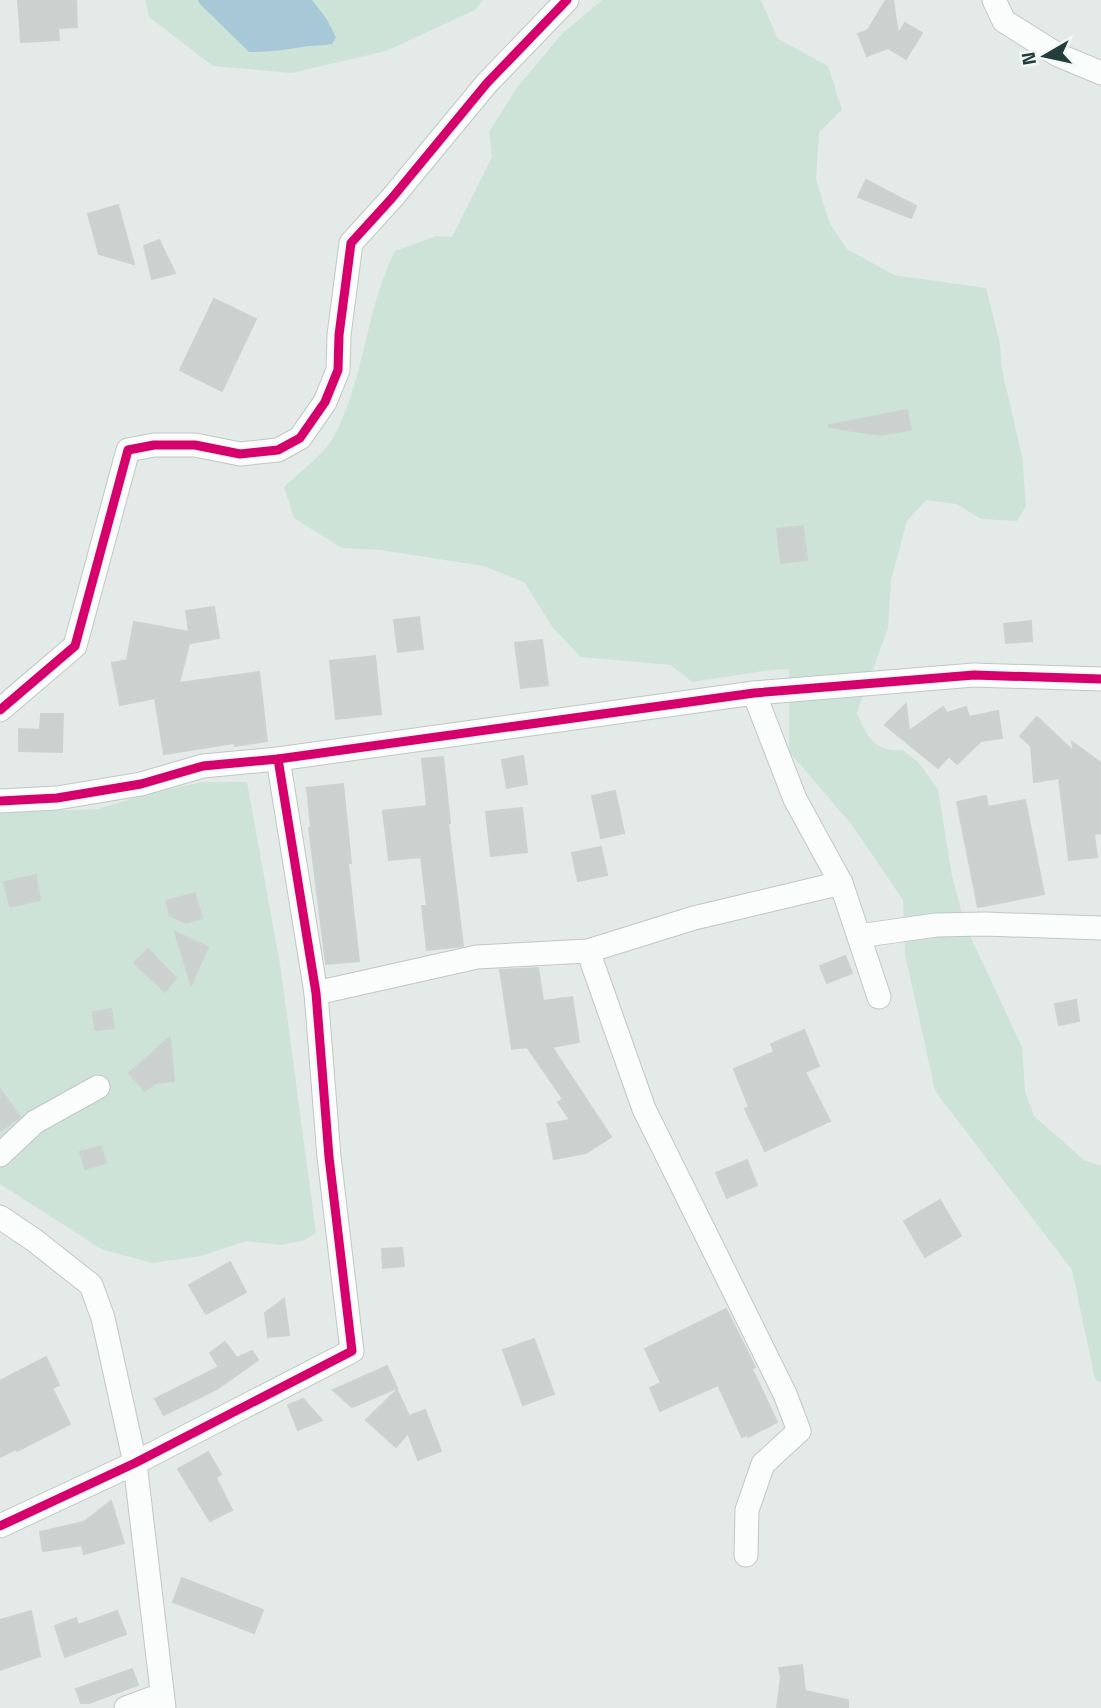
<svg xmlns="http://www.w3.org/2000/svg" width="1101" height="1708" font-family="'Titillium Web',sans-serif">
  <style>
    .green { fill: #cde3d8 }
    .water { fill: #a6c8d7 }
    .building { fill: #cbd1cf; stroke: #cdd2d1; stroke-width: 2 }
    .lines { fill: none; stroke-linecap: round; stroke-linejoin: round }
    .street-casing { stroke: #c1c7c5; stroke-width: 25 }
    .street { stroke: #fbfcfc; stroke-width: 23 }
    .cycleway-casing { stroke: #f2f8f6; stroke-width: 13 }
    .cycleway { stroke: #d6006c; stroke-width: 9 }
  </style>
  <rect width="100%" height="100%" fill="#e4eae8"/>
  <g class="green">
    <path d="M145,0H483L475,10L386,51L292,73L213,66L149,17Z"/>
    <path d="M602,0H761L778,39L828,66L842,110L819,132L816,179L830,224L847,249L894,275L986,288L1000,344L1002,370L1022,455L1026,506L1017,521L981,519L956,504L926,500L907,521L891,580L888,628L857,713C867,737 874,752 903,750L919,763L938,789L952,876L965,925L1022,1047L1025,1091L1034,1116L1084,1160L1101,1166V1383L1095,1379L1072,1270L935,1091L905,954L903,900L852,825L789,752V669L763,671L692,682L671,665L581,657L553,628L524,582L483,566L381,550L342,548L294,518L284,487C298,474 324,454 333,438C365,380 365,310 395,251L436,236L452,237L492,157L489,132L518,86L562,34Z"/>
    <path d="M203,782H247L281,970L316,1233L305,1240L281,1245L246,1241L201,1256L153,1263L103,1250L0,1184V813L98,809L151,793Z"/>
  </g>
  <path class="water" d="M198,0H312L326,18L336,37L332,44C322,46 312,45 302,47C283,50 269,52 249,52L199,3Z"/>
  <g class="building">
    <path d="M18,0H76L77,27L58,28L59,40L21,42Z"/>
    <path d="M886,0H893L898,34L905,23L922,33L906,59L888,48L867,56L858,34L868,30Z"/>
    <path d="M866,180L916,206L911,218L858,197Z"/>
    <path d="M118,205L134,264L99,254L88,214Z"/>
    <path d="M159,240L175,273L152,279L144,246Z"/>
    <path d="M214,299L256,319L222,391L180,370Z"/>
    <path d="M907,410L911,430L879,435L829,427V425Z"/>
    <path d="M803,526L807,560L781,563L777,529Z"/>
    <path d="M214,607L219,638L191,643L190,640L179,683L259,672L267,741L235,746L234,743L164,754L155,698L120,705L112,663L127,660L134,622L189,632L186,611Z"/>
    <path d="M419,617L423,649L398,652L394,620Z"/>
    <path d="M1031,621L1032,641L1006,643L1004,624Z"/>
    <path d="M542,640L548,685L521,688L515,643Z"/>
    <path d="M375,656L381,714L336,719L330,661Z"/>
    <path d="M906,704L909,731L943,707L947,713L966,707L969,717L998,711L1002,738L981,741L957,764L949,756L938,768L885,725Z"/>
    <path d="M41,714H63L62,752L19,751V729L40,730Z"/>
    <path d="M1037,717L1074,752L1072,742L1101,763V833L1094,834L1097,857L1069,860L1059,778L1034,782L1031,746L1020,736Z"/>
    <path d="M523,756L527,784L507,788L502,760Z"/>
    <path d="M443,757L450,823H448L463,946L427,950L422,906H427L421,857L389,860L383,811L427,806L422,759Z"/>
    <path d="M343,784L351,863H348L359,961L326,964L309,828H311L307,788Z"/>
    <path d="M615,791L624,833L601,838L592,796Z"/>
    <path d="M986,796L988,807L1025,800L1044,894L978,907L957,802Z"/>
    <path d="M522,808L527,852L491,856L486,812Z"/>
    <path d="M601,847L607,875L578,881L572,853Z"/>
    <path d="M36,875L40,900L10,907L4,882Z"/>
    <path d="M195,893L202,918L186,923L170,916L166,901Z"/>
    <path d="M175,932L208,947L191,985Z"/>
    <path d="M148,949L176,978L165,992L134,963Z"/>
    <path d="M845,956L852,973L827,983L820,966Z"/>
    <path d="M538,968L543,1001L572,997L579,1042L552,1047L611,1137L586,1153L554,1159L547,1124L570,1120L558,1102L563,1099L527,1047L512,1049L500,970Z"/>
    <path d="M1076,1000L1079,1021L1059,1025L1055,1004Z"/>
    <path d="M111,1009L114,1028L95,1030L93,1012Z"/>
    <path d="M804,1030L819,1066L805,1072L830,1121L765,1151L745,1109L749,1107L734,1069L774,1052L771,1044Z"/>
    <path d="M170,1037L174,1081L156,1083L145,1091L129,1073Z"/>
    <path d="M0,1089L20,1117L0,1131Z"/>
    <path d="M101,1146L106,1163L85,1169L80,1152Z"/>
    <path d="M747,1160L757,1185L727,1198L716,1173Z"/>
    <path d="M940,1200L961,1236L925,1257L904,1221Z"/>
    <path d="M402,1248L404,1266L383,1268L382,1249Z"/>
    <path d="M230,1262L246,1292L206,1314L189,1285Z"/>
    <path d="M284,1299L289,1335L268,1337L265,1313Z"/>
    <path d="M726,1309L755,1367L752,1369L777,1422L748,1437L747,1435L742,1437L718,1385L660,1411L650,1388L661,1383L645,1349Z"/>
    <path d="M534,1339L554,1394L523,1405L503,1350Z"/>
    <path d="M225,1342L237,1358L252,1351L258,1360L217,1389L164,1415L155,1399L219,1367L210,1353Z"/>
    <path d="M46,1357L59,1385L52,1388L70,1424L17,1451L16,1449L0,1457V1381Z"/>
    <path d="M387,1366L397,1388L352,1407L333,1390Z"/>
    <path d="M397,1390L409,1416L425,1410L441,1451L418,1460L408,1433L396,1447L366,1420Z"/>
    <path d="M303,1399L322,1420L298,1430L288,1405Z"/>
    <path d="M208,1452L221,1474L216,1478L232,1510L210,1521L178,1469Z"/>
    <path d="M111,1501L124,1543L84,1554L82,1545L43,1551L40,1532L84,1522Z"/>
    <path d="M182,1578L263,1610L254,1633L173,1602Z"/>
    <path d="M31,1611L40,1656L0,1670V1620Z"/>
    <path d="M117,1611L126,1634L65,1657L55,1626L76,1618L78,1625Z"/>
    <path d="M802,1665L805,1691L848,1700V1708H777L781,1677L779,1668Z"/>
    <path d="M132,1669L138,1685L89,1703H81L76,1689Z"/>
  </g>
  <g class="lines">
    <defs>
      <g id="street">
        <path d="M994,0L1004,21L1058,55L1101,73"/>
        <path d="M754,693L795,799L841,883L879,997"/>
        <path d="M0,710L75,646L128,450L154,445H195L240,454L278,450L300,438L325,402L338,370L339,335L351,243L392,198L487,83L567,0"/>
        <path d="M0,801L57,798L141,784L203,766L278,759L754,693L974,675L1101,679"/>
        <path d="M859,936L936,925L985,924L1101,928"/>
        <path d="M588,951L644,1109L785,1394L799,1431L763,1464L747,1510L746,1555"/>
        <path d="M316,993L477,957L588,951L694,918L841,883"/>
        <path d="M0,1155L35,1122L98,1087"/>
        <path d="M0,1217L34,1240L91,1285L103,1318L135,1463L164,1708"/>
        <path d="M0,1526L135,1463L352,1351L329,1157L316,993L278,759"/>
        <path d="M126,1708L161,1695"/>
      </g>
    </defs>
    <use href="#street" class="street-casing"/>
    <use href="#street" class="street"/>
    <defs>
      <g id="cycleway">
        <path d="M0,710L75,646L128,450L154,445H195L240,454L278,450L300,438L325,402L338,370L339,335L351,243L392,198L487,83L567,0"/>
        <path d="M0,801L57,798L141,784L203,766L278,759L754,693L974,675L1101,679"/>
        <path d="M0,1526L135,1463L352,1351L329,1157L316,993L278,759"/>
      </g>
    </defs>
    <use href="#cycleway" class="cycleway-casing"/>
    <use href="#cycleway" class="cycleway"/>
  </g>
  <g transform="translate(1045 56) rotate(261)" stroke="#f2f8f6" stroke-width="5" paint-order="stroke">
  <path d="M0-5L12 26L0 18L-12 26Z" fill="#223d3a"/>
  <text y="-10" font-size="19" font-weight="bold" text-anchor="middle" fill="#223d3a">N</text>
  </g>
</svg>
